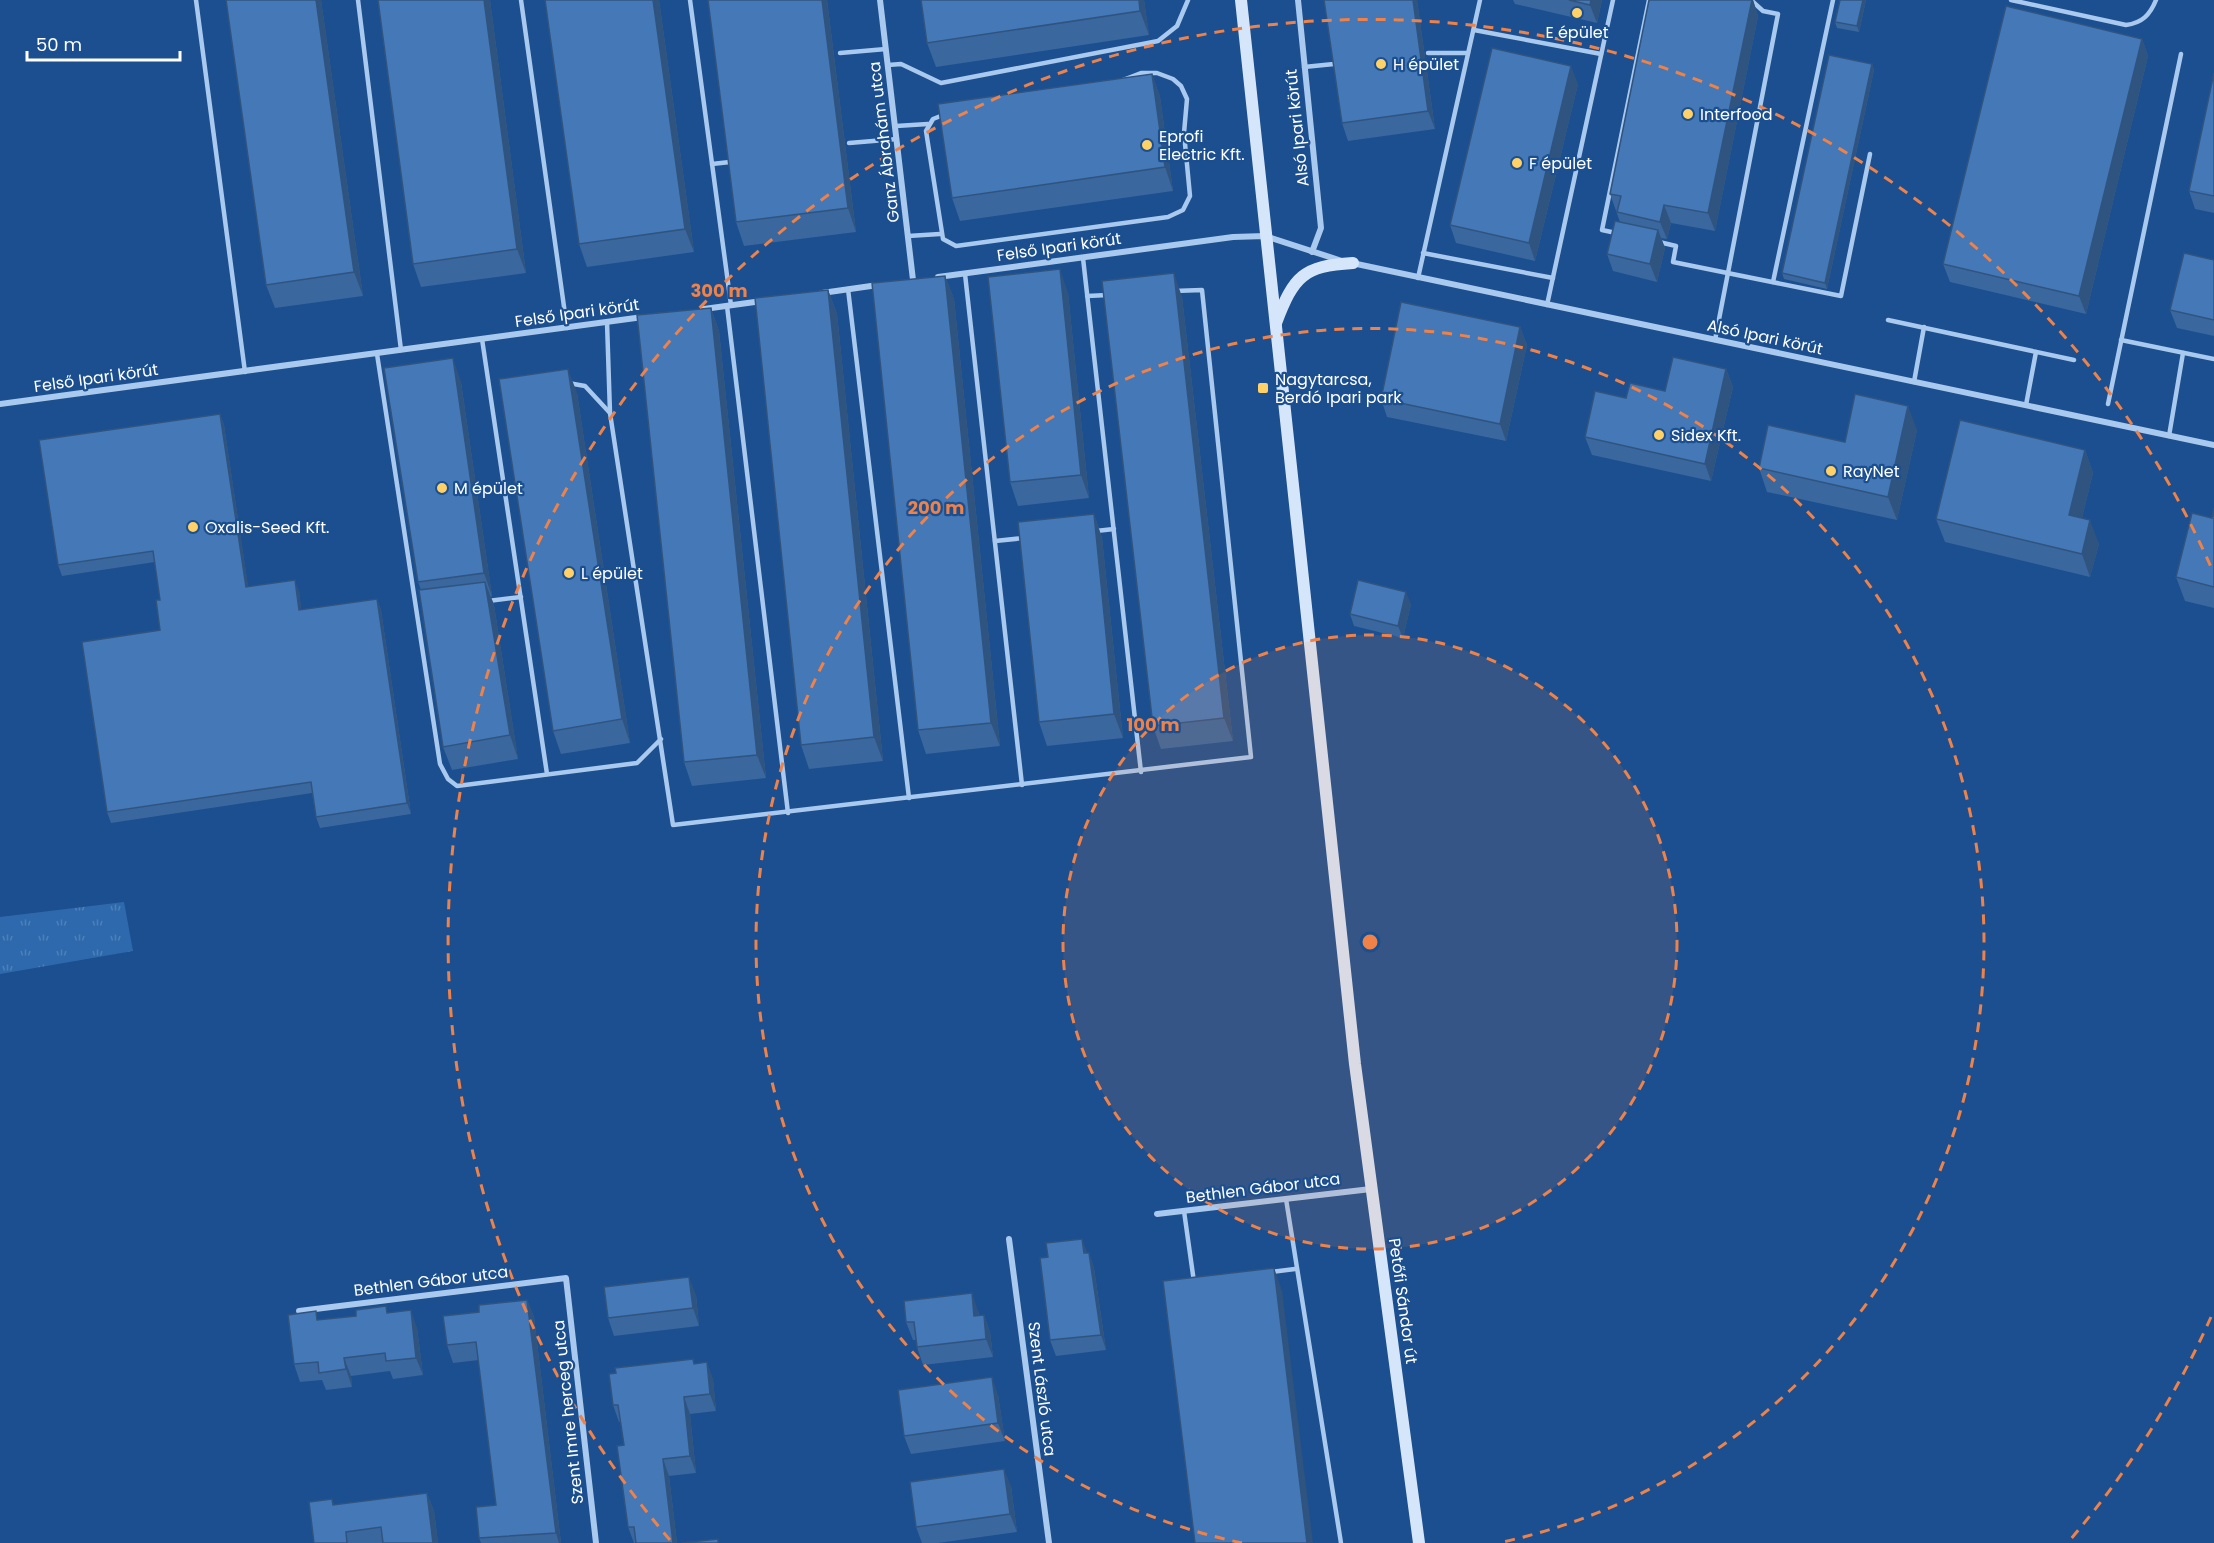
<svg xmlns="http://www.w3.org/2000/svg" width="2214" height="1543" font-family="Poppins,sans-serif">
  <style>
    .grass { fill: url(#grass-tufts) }
    .lines { fill: none; stroke-linecap: round; stroke-linejoin: round }
    .lane { stroke: #a9c9ee; stroke-width: 4.5 }
    .street { stroke: #a9c9ee; stroke-width: 6 }
    .secondary { stroke: #d6e6fa; stroke-width: 12 }
    .wall { fill: #3a679d }
    .shaded-wall { fill: #305480 }
    .building { fill: #4478b7; stroke: #305480; stroke-width: 1.5 }
    .ring { fill: none; stroke: #ee8249; stroke-width: 3; stroke-dasharray: 10 8 }
    .poi-dot { fill: #ffd166; stroke: #1b4f8f; stroke-width: 2 }
    .labels { text-anchor: middle; dominant-baseline: central; stroke-width: 4.5; stroke-linejoin: round; paint-order: stroke }
    .poi-label { font-size: 16px; fill: #fff; stroke: #1b4f8f; text-anchor: start }
    .street-label { font-size: 16px; fill: #fff; stroke: #1b4f8f }
    .centre { fill: #ee8249; stroke: #1b4f8f; stroke-width: 3 }
    .ring-label { font-size: 18px; text-anchor: middle; font-weight: bold; fill: #ee8249; stroke: #1b4f8f; stroke-width: 4.5; stroke-linejoin: round; paint-order: stroke }
  </style>
  <defs>
    <pattern id="grass-tufts" width="24" height="20" patternUnits="userSpaceOnUse" patternTransform="scale(1.5)"><rect width="24" height="20" fill="#2e69ad"/><path d="M3 7l-1-3M5 7V3M7 7l1-3M15 17l-1-3M17 17v-4M19 17l1-3" fill="none" stroke="#4d80b9"/></pattern>
  </defs>
  <rect width="100%" height="100%" fill="#1b4f8f"/>
  <path class="grass" d="M124,902L133,951L0,974V917Z"/>
  <g class="lines">
    <g class="lane">
      <path d="M196,0L245,372"/>
      <path d="M358,0L401,350"/>
      <path d="M521,0L567,328"/>
      <path d="M690,0L731,305"/>
      <path d="M2011,0L2126,25C2142,23 2150,15 2156,0"/>
      <path d="M1474,30L1601,54"/>
      <path d="M840,53L886,49"/>
      <path d="M1428,53H1468"/>
      <path d="M888,65L901,64L941,83L1158,41L1177,26L1188,0"/>
      <path d="M1304,67L1334,64"/>
      <path d="M1141,73H1157L1173,79L1181,86L1187,99L1184,133L1190,196L1183,210L1168,217L956,246L943,239L926,131L933,119L961,108L1097,90Z"/>
      <path d="M896,126L928,124"/>
      <path d="M849,143L897,139"/>
      <path d="M712,164L730,162"/>
      <path d="M1616,233L1602,230L1649,0"/>
      <path d="M908,236L940,234"/>
      <path d="M1659,242L1676,246L1673,262L1841,296L1870,154"/>
      <path d="M1423,253L1553,278"/>
      <path d="M1083,258L1141,772"/>
      <path d="M965,274L1022,785"/>
      <path d="M1418,278L1480,0"/>
      <path d="M1773,282L1833,0"/>
      <path d="M848,289L909,798"/>
      <path d="M1087,296L1108,295"/>
      <path d="M1547,305L1613,0"/>
      <path d="M727,306L788,813"/>
      <path d="M1888,320L2074,360"/>
      <path d="M607,322L610,413L673,825L1251,757L1202,290L1174,291"/>
      <path d="M482,339L547,774"/>
      <path d="M1715,340L1778,14L1763,11L1751,0"/>
      <path d="M2121,340L2214,359"/>
      <path d="M377,354L440,764L448,779L457,786L637,763L661,739"/>
      <path d="M1914,382L1924,327"/>
      <path d="M568,383L585,386L610,413"/>
      <path d="M2108,404L2181,54"/>
      <path d="M2026,405L2036,352"/>
      <path d="M2169,436L2183,353"/>
      <path d="M1096,531L1114,529"/>
      <path d="M995,541L1024,538"/>
      <path d="M488,601L521,597"/>
      <path d="M1286,1199L1341,1543"/>
      <path d="M1184,1211L1194,1282"/>
      <path d="M1271,1272L1295,1269"/>
    </g>
    <g class="street">
      <path d="M880,0L913,280"/>
      <path d="M1298,0L1321,228L1312,252"/>
      <path d="M1352,263L2214,445"/>
      <path d="M938,277L1233,237L1265,236L1342,261"/>
      <path d="M822,293L878,285"/>
      <path d="M704,309L762,301"/>
      <path d="M0,404L643,317"/>
      <path d="M1157,1214L1371,1189"/>
      <path d="M1009,1239L1049,1543"/>
      <path d="M299,1311L566,1278L596,1543"/>
    </g>
    <g class="secondary">
      <path d="M1241,0L1355,1064L1419,1543"/>
      <path d="M1276,323C1294,276 1303,266 1353,263"/>
    </g>
  </g>
  <g class="wall">
    <path d="M321,0L363,296L275,308L266,285Z"/>
    <path d="M378,0H490L526,273L421,287L413,264Z"/>
    <path d="M659,0L694,252L587,267L579,244Z"/>
    <path d="M827,0L856,232L744,246L736,222Z"/>
    <path d="M921,0H1144L1149,35L936,67L927,43Z"/>
    <path d="M1324,0H1417L1435,129L1348,141L1342,123Z"/>
    <path d="M1513,0H1602L1597,23L1515,4Z"/>
    <path d="M1649,0H1753L1758,16L1715,231L1671,223L1667,239L1661,238L1665,248L1657,282L1613,271L1607,254L1620,222L1610,194Z"/>
    <path d="M1840,0H1866L1859,32L1837,28L1835,22Z"/>
    <path d="M2142,39L2148,56L2086,314L1950,282L1943,264Z"/>
    <path d="M1872,64L1874,70L1827,289L1784,279L1782,273Z"/>
    <path d="M2214,73V213L2195,209L2189,191Z"/>
    <path d="M1152,74L1160,97L1173,191L960,221L952,198Z"/>
    <path d="M1578,84L1535,261L1456,243L1450,225Z"/>
    <path d="M2214,260V336L2177,328L2170,310Z"/>
    <path d="M945,276L954,299L1000,746L926,754L918,730Z"/>
    <path d="M828,290L837,314L883,761L809,769L801,745Z"/>
    <path d="M1068,293L1089,498L1018,506L1010,482Z"/>
    <path d="M1182,297L1233,741L1161,749L1153,726Z"/>
    <path d="M711,308L719,331L766,778L692,786L684,762Z"/>
    <path d="M1520,327L1527,345L1506,441L1387,417L1381,399Z"/>
    <path d="M1726,369L1733,387L1711,481L1592,455L1585,437L1626,398L1665,391Z"/>
    <path d="M461,382L492,596L491,597L494,605L518,759L452,770L443,747L421,590L418,582Z"/>
    <path d="M577,393L630,743L561,754L553,731Z"/>
    <path d="M220,414L224,425L248,587L299,591L301,610L377,599L381,610L411,814L320,828L316,817L312,793L111,823L107,812L160,630V600L155,562L62,576L58,565Z"/>
    <path d="M1917,430L1897,520L1767,492L1759,468L1845,442Z"/>
    <path d="M2085,450L2093,473L2082,518L2099,544L2090,577L1945,542L1936,519Z"/>
    <path d="M2214,508V608L2185,601L2176,577L2212,518Z"/>
    <path d="M1094,514L1102,538L1123,738L1047,746L1039,722Z"/>
    <path d="M1411,604L1403,638L1354,626L1350,614Z"/>
    <path d="M1087,1253H1089L1094,1268L1106,1350L1056,1356L1050,1340Z"/>
    <path d="M696,1295L699,1326L614,1336L608,1318Z"/>
    <path d="M527,1300L534,1317L561,1543H481L479,1538L496,1505L479,1360L453,1363L447,1345L479,1312Z"/>
    <path d="M978,1311L979,1315H984L990,1332L993,1357L923,1365L917,1347L916,1340H913L906,1322Z"/>
    <path d="M389,1313L417,1328L423,1375L393,1379L390,1371L351,1376L352,1387L326,1390L322,1380L300,1382L294,1364L320,1320Z"/>
    <path d="M695,1364L713,1379L716,1411L690,1414L696,1473L669,1476L677,1543H634L628,1527L624,1445L621,1422H619L613,1405L616,1373Z"/>
    <path d="M998,1395L1005,1441L911,1454L904,1436Z"/>
    <path d="M1011,1486L1017,1532L938,1543H922L916,1527Z"/>
    <path d="M427,1493L434,1511L438,1543H314L332,1499L334,1505Z"/>
  </g>
  <g class="shaded-wall">
    <path d="M316,0H321L363,296L354,272Z"/>
    <path d="M484,0H490L526,273L517,249Z"/>
    <path d="M653,0H659L694,252L685,229Z"/>
    <path d="M822,0H827L856,232L848,208Z"/>
    <path d="M1139,0H1144L1149,35L1140,11Z"/>
    <path d="M1413,0H1417L1435,129L1428,111Z"/>
    <path d="M1591,0H1602L1597,23L1590,5Z"/>
    <path d="M1752,0H1753L1758,16L1715,231L1708,213Z"/>
    <path d="M1863,0H1866L1859,32L1857,26Z"/>
    <path d="M2142,39L2148,56L2086,314L2079,296Z"/>
    <path d="M1872,64L1874,70L1827,289L1825,283Z"/>
    <path d="M1571,66L1578,84L1535,261L1529,243Z"/>
    <path d="M1152,74L1160,97L1173,191L1165,167Z"/>
    <path d="M1664,205L1671,223L1667,239L1660,222Z"/>
    <path d="M1658,230L1665,248L1657,282L1650,264Z"/>
    <path d="M1060,269L1068,293L1089,498L1081,475Z"/>
    <path d="M1174,273L1182,297L1233,741L1224,718Z"/>
    <path d="M945,276L954,299L1000,746L991,723Z"/>
    <path d="M828,290L837,314L883,761L874,737Z"/>
    <path d="M711,308L719,331L766,778L757,755Z"/>
    <path d="M1520,327L1527,345L1506,441L1500,424Z"/>
    <path d="M453,358L461,382L492,596L484,573Z"/>
    <path d="M568,369L577,393L630,743L622,719Z"/>
    <path d="M1726,369L1733,387L1711,481L1705,464Z"/>
    <path d="M1908,406L1917,430L1897,520L1888,497Z"/>
    <path d="M220,414L224,425L250,598L246,587Z"/>
    <path d="M2085,450L2093,473L2077,539L2069,515Z"/>
    <path d="M1094,514L1102,538L1123,738L1114,714Z"/>
    <path d="M2090,520L2099,544L2090,577L2082,554Z"/>
    <path d="M295,580L299,591L303,621L299,610Z"/>
    <path d="M485,582L494,605L518,759L510,735Z"/>
    <path d="M1406,592L1411,604L1403,638L1398,626Z"/>
    <path d="M377,599L381,610L411,814L407,803Z"/>
    <path d="M1082,1239L1088,1254L1084,1253Z"/>
    <path d="M1089,1253L1094,1268L1106,1350L1101,1335Z"/>
    <path d="M1274,1268L1282,1291L1313,1543H1307Z"/>
    <path d="M689,1277L696,1295L699,1326L693,1308Z"/>
    <path d="M972,1293L978,1311L981,1334L974,1316Z"/>
    <path d="M527,1300L534,1317L561,1543H559L556,1533Z"/>
    <path d="M411,1310L417,1328L423,1375L416,1358Z"/>
    <path d="M984,1315L990,1332L993,1357L986,1339Z"/>
    <path d="M344,1358L351,1376L352,1387L346,1369Z"/>
    <path d="M707,1362L713,1379L716,1411L710,1394Z"/>
    <path d="M992,1377L998,1395L1005,1441L998,1423Z"/>
    <path d="M684,1397L690,1414L696,1473L690,1456Z"/>
    <path d="M663,1459L669,1476L677,1543H673Z"/>
    <path d="M1004,1469L1011,1486L1017,1532L1010,1514Z"/>
    <path d="M427,1493L434,1511L438,1543H433Z"/>
  </g>
  <g class="building">
    <path d="M226,0H316L354,272L266,285Z"/>
    <path d="M378,0H484L517,249L413,264Z"/>
    <path d="M545,0H653L685,229L579,244Z"/>
    <path d="M708,0H822L848,208L736,222Z"/>
    <path d="M921,0H1139L1140,11L927,43Z"/>
    <path d="M1324,0H1413L1428,111L1342,123Z"/>
    <path d="M1569,0H1591L1590,5Z"/>
    <path d="M1649,0H1752L1708,213L1664,205L1660,222L1617,212L1621,196L1610,194Z"/>
    <path d="M1840,0H1863L1857,26L1835,22Z"/>
    <path d="M2006,6L2142,39L2079,296L1943,264Z"/>
    <path d="M1492,48L1571,66L1529,243L1450,225Z"/>
    <path d="M1829,55L1872,64L1825,283L1782,273Z"/>
    <path d="M2214,73V196L2189,191Z"/>
    <path d="M1152,74L1165,167L952,198L938,104Z"/>
    <path d="M1615,221L1658,230L1650,264L1607,254Z"/>
    <path d="M2184,253L2214,260V320L2170,310Z"/>
    <path d="M1060,269L1081,475L1010,482L988,277Z"/>
    <path d="M1174,273L1224,718L1153,726L1102,281Z"/>
    <path d="M945,276L991,723L918,730L872,283Z"/>
    <path d="M828,290L874,737L801,745L755,298Z"/>
    <path d="M1401,302L1520,327L1500,424L1381,399Z"/>
    <path d="M711,308L757,755L684,762L637,315Z"/>
    <path d="M1673,357L1726,369L1705,464L1585,437L1595,391L1626,398L1630,383L1665,391Z"/>
    <path d="M453,358L484,573L418,582L384,368Z"/>
    <path d="M568,369L622,719L553,731L499,379Z"/>
    <path d="M1855,394L1908,406L1888,497L1759,468L1768,425L1845,442Z"/>
    <path d="M220,414L246,587L295,580L299,610L377,599L407,803L316,817L311,782L107,812L82,642L160,630L156,600H160L153,551L58,565L39,440Z"/>
    <path d="M1960,420L2085,450L2069,515L2090,520L2082,554L1936,519Z"/>
    <path d="M2214,508V587L2176,577L2192,513L2212,518Z"/>
    <path d="M1094,514L1114,714L1039,722L1018,522Z"/>
    <path d="M1358,580L1406,592L1398,626L1350,614Z"/>
    <path d="M485,582L510,735L443,747L419,590Z"/>
    <path d="M1082,1239L1084,1253H1089L1101,1335L1050,1340L1040,1258L1048,1257L1046,1243Z"/>
    <path d="M1274,1268L1307,1543H1195L1163,1281Z"/>
    <path d="M689,1277L693,1308L608,1318L604,1287Z"/>
    <path d="M972,1293L974,1316L984,1315L986,1339L917,1347L914,1322H906L904,1301Z"/>
    <path d="M527,1300L556,1533L479,1538L476,1507L496,1505L476,1342L447,1345L443,1316L479,1312V1305Z"/>
    <path d="M386,1306L387,1313L411,1310L416,1358L386,1361L385,1353L344,1358L346,1369L319,1373L318,1362L294,1364L288,1315L316,1311L317,1320L356,1316V1310Z"/>
    <path d="M693,1359L694,1364L707,1362L710,1394L684,1397L690,1456L663,1459L673,1543H636L634,1527H628L617,1446L624,1445L618,1405H613L609,1374L616,1373L615,1368Z"/>
    <path d="M992,1377L998,1423L904,1436L898,1390Z"/>
    <path d="M1004,1469L1010,1514L916,1527L910,1482Z"/>
    <path d="M427,1493L433,1543H383L381,1527L346,1532L347,1543H314L309,1502L332,1499L333,1505Z"/>
    <path d="M718,1539V1543H682Z"/>
  </g>
  <circle cx="1370" cy="942" r="307" fill="#ee8249" fill-opacity=".12"/>
  <g class="ring">
    <circle cx="1370" cy="942" r="307"/>
    <path d="M1242 1543A614 614 0 1 1 1498 1543"/>
    <path d="M2211 1317A921 921 0 0 1 2070 1540M670 1540A921 921 0 1 1 2211 567"/>
  </g>
  <g class="poi-dot">
    <circle cx="1577" cy="13" r="6"/>
    <circle cx="1381" cy="64" r="6"/>
    <circle cx="1688" cy="114" r="6"/>
    <circle cx="1147" cy="145" r="6"/>
    <circle cx="1517" cy="163" r="6"/>
    <rect x="1257" y="382" width="12" height="12" rx="3"/>
    <circle cx="1659" cy="435" r="6"/>
    <circle cx="1831" cy="471" r="6"/>
    <circle cx="442" cy="488" r="6"/>
    <circle cx="193" cy="527" r="6"/>
    <circle cx="569" cy="573" r="6"/>
  </g>
  <g class="labels">
    <g class="poi-label">
      <text x="1577" y="32" text-anchor="middle">E épület</text>
      <text x="1393" y="64">H épület</text>
      <text x="1700" y="114">Interfood</text>
      <text x="1159" y="136">Eprofi<tspan x="1159" dy="18">Electric Kft.</tspan></text>
      <text x="1529" y="163">F épület</text>
      <text x="1275" y="379">Nagytarcsa,<tspan x="1275" dy="18">Berdó Ipari park</tspan></text>
      <text x="1671" y="435">Sidex Kft.</text>
      <text x="1843" y="471">RayNet</text>
      <text x="454" y="488">M épület</text>
      <text x="205" y="527">Oxalis-Seed Kft.</text>
      <text x="581" y="573">L épület</text>
    </g>
    <g class="street-label">
      <text transform="translate(1297 128) rotate(-96)">Alsó Ipari körút</text>
      <text transform="translate(884 142) rotate(-97)">Ganz Ábrahám utca</text>
      <text transform="translate(1059 247) rotate(-8)">Felső Ipari körút</text>
      <text transform="translate(577 313) rotate(-8)">Felső Ipari körút</text>
      <text transform="translate(1765 337) rotate(12)">Alsó Ipari körút</text>
      <text transform="translate(96 378) rotate(-8)">Felső Ipari körút</text>
      <text transform="translate(1263 1188) rotate(-7)">Bethlen Gábor utca</text>
      <text transform="translate(431 1281) rotate(-7)">Bethlen Gábor utca</text>
      <text transform="translate(1403 1301) rotate(82)">Petőfi Sándor út</text>
      <text transform="translate(1042 1389) rotate(83)">Szent László utca</text>
      <text transform="translate(568 1412) rotate(-96)">Szent Imre herceg utca</text>
    </g>
  </g>
  <circle cx="1370" cy="942" r="9" class="centre"/>
  <g class="ring-label">
    <text x="719" y="297">300 m</text>
    <text x="936" y="514">200 m</text>
    <text x="1153" y="731">100 m</text>
  </g>
  <path d="M27 51v9h153v-9" fill="none" stroke="#ffffff" stroke-width="3"/>
  <text x="36" y="51" font-size="18" fill="#ffffff" stroke="#1b4f8f" stroke-width="4.5" paint-order="stroke">50 m</text>
</svg>
